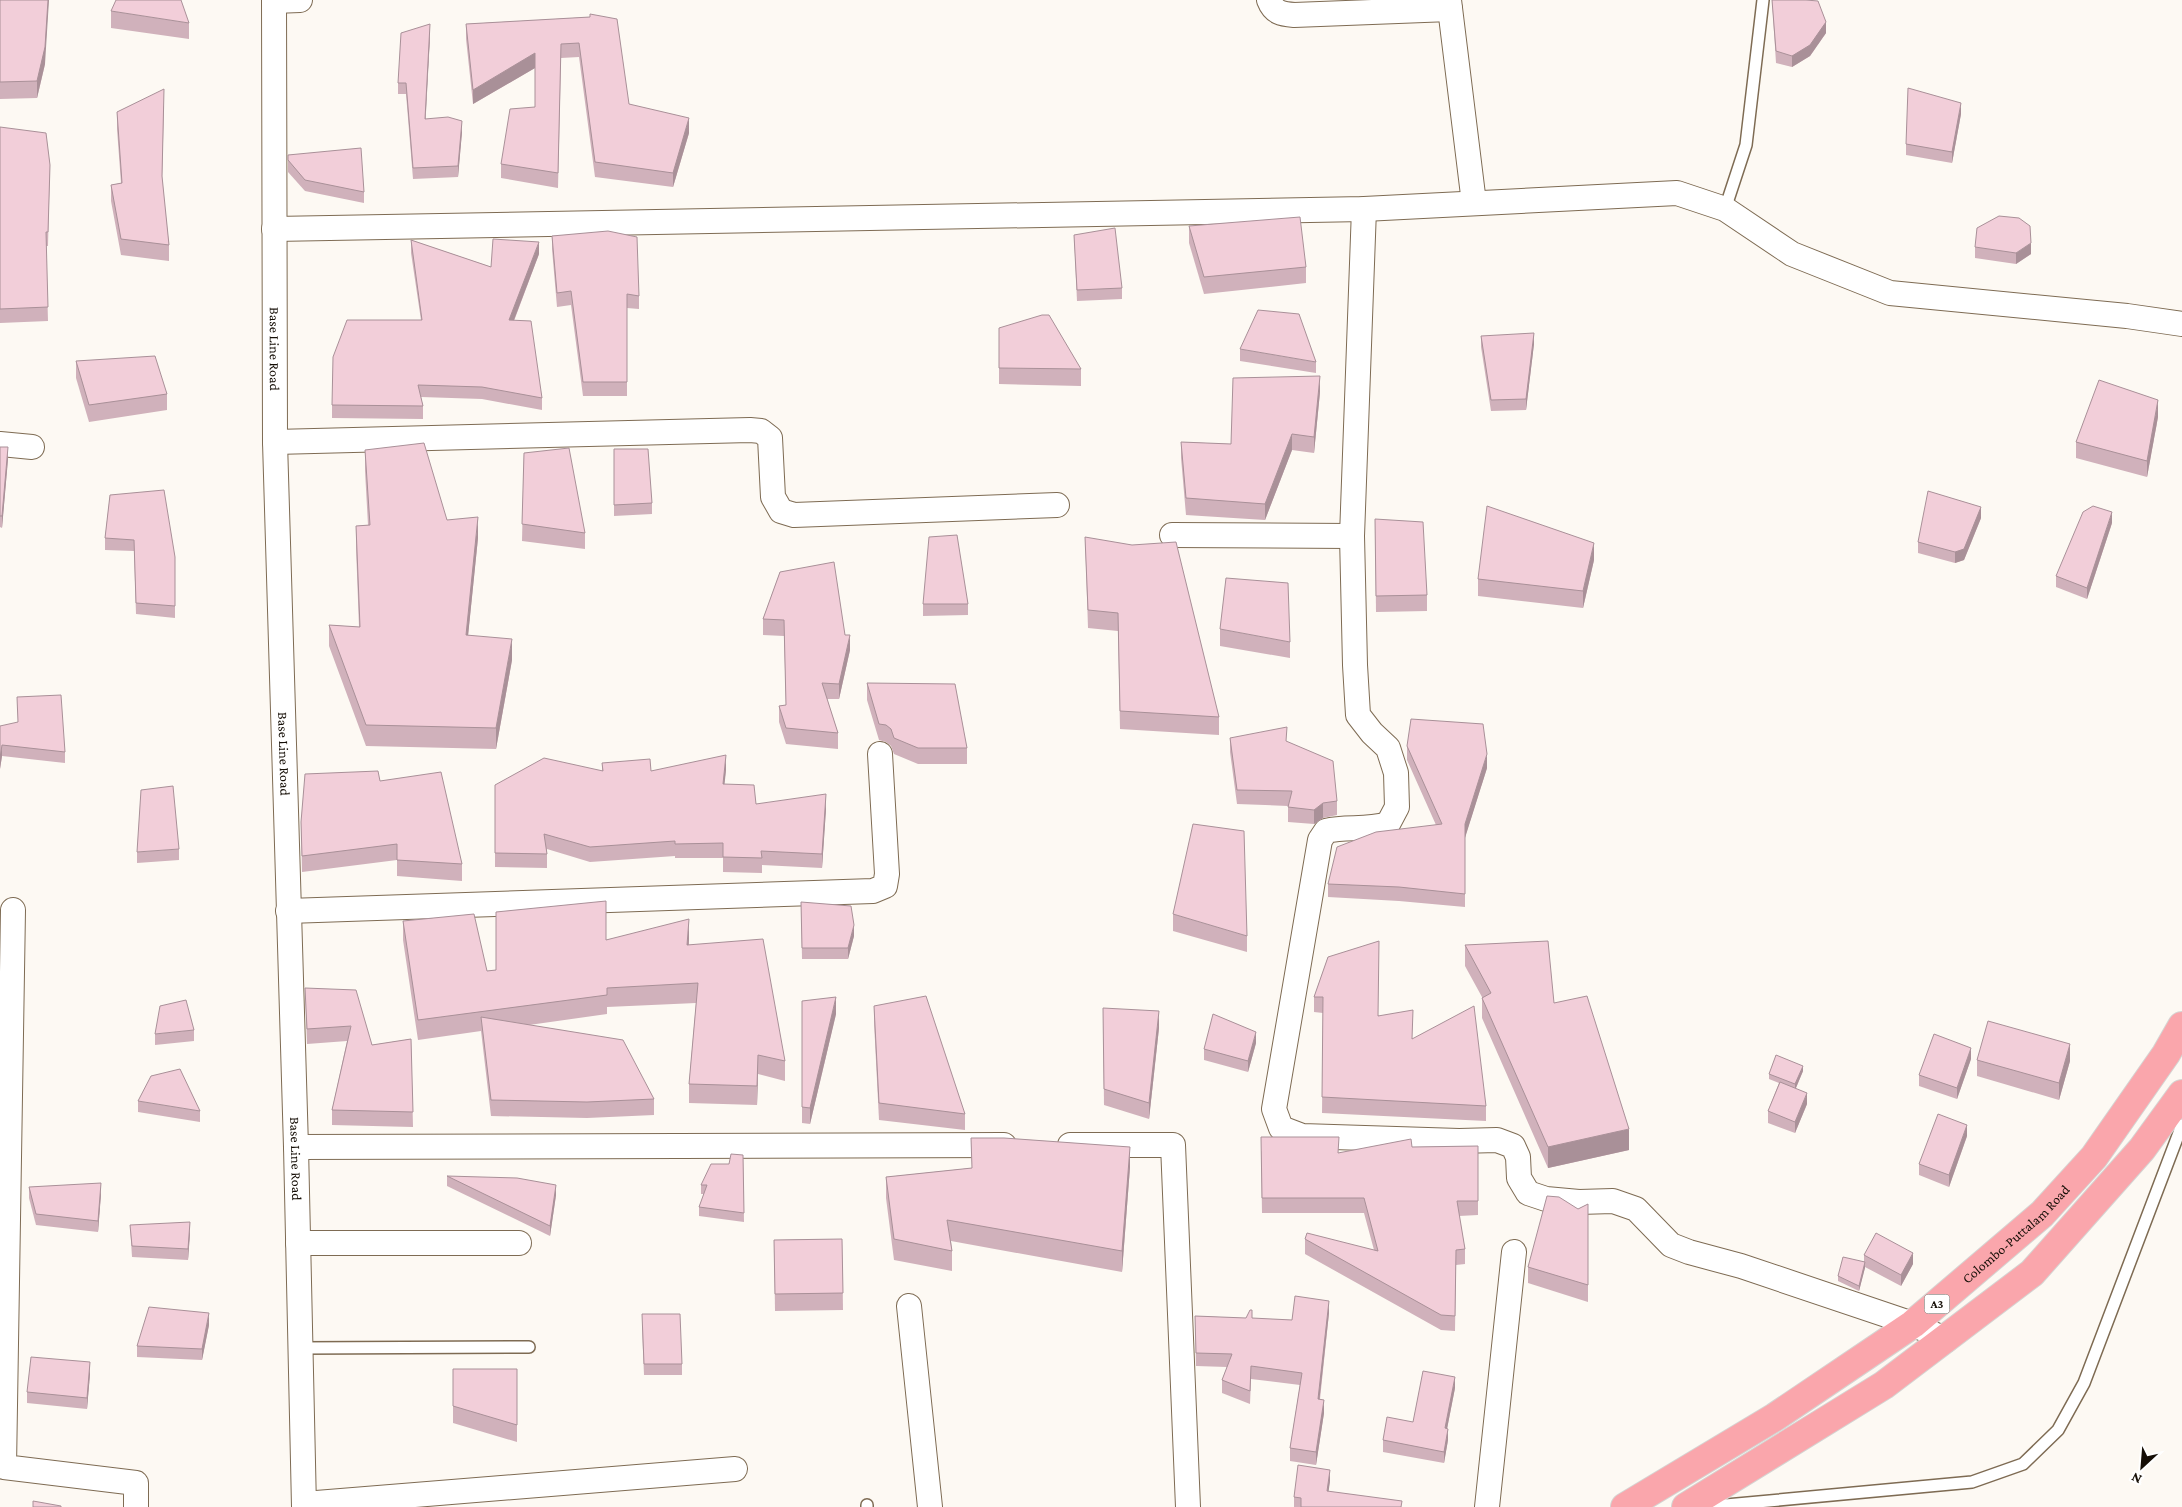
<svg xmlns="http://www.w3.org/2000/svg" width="2182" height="1507" font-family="'Crimson Pro',serif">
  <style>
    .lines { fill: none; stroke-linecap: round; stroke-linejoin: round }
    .service-casing { stroke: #7e6b53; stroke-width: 14 }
    .minor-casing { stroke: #7e6b53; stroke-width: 26 }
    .trunk-casing { stroke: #d5d4d2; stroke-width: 30 }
    .service { stroke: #fff; stroke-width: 11 }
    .minor { stroke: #fff; stroke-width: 24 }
    .trunk { stroke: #faa6ac; stroke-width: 28 }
    .wall { fill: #d0b1bb }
    .shaded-wall { fill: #a99098 }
    .building { fill: #f2ced9; stroke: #a99098 }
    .labels { text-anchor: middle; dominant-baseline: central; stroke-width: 4; stroke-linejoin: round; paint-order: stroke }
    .shield { fill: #fff; stroke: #5b5651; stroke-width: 1 }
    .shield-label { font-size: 12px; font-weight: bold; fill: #150e06 }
    .street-label { font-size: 14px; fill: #150e06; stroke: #fff }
  </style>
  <rect width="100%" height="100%" fill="#fdf9f3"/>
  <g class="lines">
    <defs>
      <g id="service">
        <path d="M1725,209L1746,145L1763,0"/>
        <path d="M301,1348L529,1347"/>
        <path d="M867,1505V1507"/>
        <path d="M1704,1507L1972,1482L2023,1464L2058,1430L2084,1383L2182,1125"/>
      </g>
      <g id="minor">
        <path id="s1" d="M274,0L275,442L296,1147L304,1507"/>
        <path d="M1269,0C1274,13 1282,14 1294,15L1450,9"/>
        <path d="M1449,0L1474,203"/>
        <path d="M274,1L300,0"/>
        <path d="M1364,209L1352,536L1355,665L1358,715L1372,733L1388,748L1396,773L1397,807L1388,824C1366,831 1347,826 1326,831L1320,840L1274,1109L1281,1128L1302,1136L1459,1141L1497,1140L1513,1146L1518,1157L1519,1178L1528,1193L1546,1199L1579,1202L1613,1201L1636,1209L1671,1245L1689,1252L1741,1266L1913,1324L1946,1340"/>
        <path d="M274,229L1364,209L1677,193L1725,209L1792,254L1890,293L2127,316L2182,324"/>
        <path d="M275,442L750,430L761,431L770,438L773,497L781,511L794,515L1057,505"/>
        <path d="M0,444L32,447"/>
        <path d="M1172,535L1352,536"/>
        <path d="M13,910L4,1467L136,1483V1507"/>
        <path d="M288,911L873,891L885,886L887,874L880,754"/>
        <path d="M1070,1145H1173L1188,1507"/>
        <path d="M296,1147L1004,1145"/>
        <path d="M298,1243H519"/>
        <path d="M909,1306L930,1507"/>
        <path d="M304,1504L735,1469"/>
        <path d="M1487,1507L1514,1252"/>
      </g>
      <g id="trunk">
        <path id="s2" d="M1625,1507L1775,1417L1913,1324L2042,1214L2094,1157L2166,1054L2182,1026"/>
        <path d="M1686,1507L1884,1385L2032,1273L2142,1149L2182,1094"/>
      </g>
    </defs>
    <use href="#service" class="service-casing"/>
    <use href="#minor" class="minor-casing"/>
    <use href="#trunk" class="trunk-casing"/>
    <use href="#service" class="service"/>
    <use href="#minor" class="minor"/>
    <use href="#trunk" class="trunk"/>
  </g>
  <g class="wall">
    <path d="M0,0L45,64L37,98L0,99Z"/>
    <path d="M1772,0L1826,33L1810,56L1792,67L1776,63Z"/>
    <path d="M111,11L189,23V39L111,28Z"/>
    <path d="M590,17L629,104L689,133L673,187L595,177L579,57L561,58L558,188L501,178V164L535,107V68L473,104L466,39V24Z"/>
    <path d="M430,36L425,119L462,132L458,177L413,179L406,94H398V83Z"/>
    <path d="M164,106L162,180L169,245V261L121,255L111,201V185L121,183L117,129V112Z"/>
    <path d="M1961,114L1952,163L1906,155V144Z"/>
    <path d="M0,127L50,165L48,246H46L48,321L0,323Z"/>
    <path d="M288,155L364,192V203L305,191L288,172Z"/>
    <path d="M1189,226L1306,267V283L1204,294L1189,243Z"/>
    <path d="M1074,235L1122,288V299L1077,301Z"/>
    <path d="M552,236L639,296V309L627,308V396H583L571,305L557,307L552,249Z"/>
    <path d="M411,240L491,267L539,254L514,321L542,398V410L482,399L421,397L423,406V419L332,418V405L421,320L411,253Z"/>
    <path d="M1975,247L2031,254L2016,264L1975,258Z"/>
    <path d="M999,328L1081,369V386L999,384Z"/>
    <path d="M1481,336L1534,344L1526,410L1491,411L1481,347Z"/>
    <path d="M1240,349L1316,362V373L1240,361Z"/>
    <path d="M76,361L167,394V410L89,422L76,378Z"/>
    <path d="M1320,392L1314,453L1292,450L1265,520L1186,515L1181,458V442L1231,444Z"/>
    <path d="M2158,417L2147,477L2076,458V442Z"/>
    <path d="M0,447L8,459L2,528L0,527Z"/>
    <path d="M614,449L652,503V514L614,516Z"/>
    <path d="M365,450L447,520L478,538L468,635L512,660L496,749L366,746L329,646V625L359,627L356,547V526L368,525L365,471Z"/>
    <path d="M524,453L585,533V549L522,541Z"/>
    <path d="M110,495L175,557V618L136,614L134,551L105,550V538Z"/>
    <path d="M1981,518L1964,560L1955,563L1918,553V542Z"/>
    <path d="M1375,519L1427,595V611L1376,612Z"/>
    <path d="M2112,523L2087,599L2056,587V576Z"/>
    <path d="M1085,537L1219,717V735L1120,729L1118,631L1088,628Z"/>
    <path d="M1594,560L1583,608L1478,596V579Z"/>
    <path d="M780,572L845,635L850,650L839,699H827L838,733V749L786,744L779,722V706L786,705L784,636L763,635V619Z"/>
    <path d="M923,604H968V615L923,616Z"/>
    <path d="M1220,629L1290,642V658L1220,646Z"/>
    <path d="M867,683L967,748V764H918L894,754L891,746L886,742L879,740L867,700Z"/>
    <path d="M0,726L65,752V763L2,756L0,769Z"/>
    <path d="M1230,738L1287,742L1337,801V815L1323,818L1314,824L1288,822V806L1237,804L1230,752Z"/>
    <path d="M1407,746L1487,768L1465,837V907L1399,901L1328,897V884L1436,825L1407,760Z"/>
    <path d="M602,763L651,771L726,770L724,784L756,804L826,809L822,868L762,865V873L723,872V858H675V856L590,862L547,849V868L495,867V785L602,771Z"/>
    <path d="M380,781L462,864V881L397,876V860L302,872L301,822Z"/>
    <path d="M179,849V860L137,863V852Z"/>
    <path d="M801,902L854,936L848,959H802Z"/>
    <path d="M1173,914L1247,936V952L1173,931Z"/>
    <path d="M403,921L487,971L496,970L606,940L689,939V945L785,1061V1081L758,1074L757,1105L689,1103V1084L696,1003L607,1007V1014L529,1025L654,1099V1115L587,1118L491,1116L481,1031L418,1040L403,940Z"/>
    <path d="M1465,945L1554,1003L1629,1150L1548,1168L1482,1018V997L1465,966Z"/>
    <path d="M1328,957L1379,1016L1412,1039L1486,1106V1121L1322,1113L1323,1013L1314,1012V997Z"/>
    <path d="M305,988L372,1045L411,1039L413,1127L332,1125V1110L347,1041L307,1044Z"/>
    <path d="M802,1001L836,1014L810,1124L802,1123Z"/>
    <path d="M874,1006L965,1114V1130L879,1120L874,1022Z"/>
    <path d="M1103,1008L1159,1028L1149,1119L1104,1105Z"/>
    <path d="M194,1030V1041L155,1045V1034Z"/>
    <path d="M1256,1043L1248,1072L1204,1060V1049Z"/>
    <path d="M1971,1059L1957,1099L1919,1086V1075Z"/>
    <path d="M1977,1060L2070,1061L2059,1100L1977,1076Z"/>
    <path d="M1803,1071L1796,1088L1807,1104L1795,1133L1768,1123V1111L1779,1083L1769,1079V1074Z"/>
    <path d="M138,1101L200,1111V1122L138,1112Z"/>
    <path d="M1967,1136L1949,1187L1919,1175V1164Z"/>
    <path d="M971,1138L1130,1167L1122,1272L951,1241L952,1251V1271L894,1260L886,1198V1177L972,1168Z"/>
    <path d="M1478,1146V1215L1459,1216L1465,1249V1264L1456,1265L1455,1331L1441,1330L1305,1254V1239L1374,1250L1364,1213H1262L1261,1151L1339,1153L1412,1147Z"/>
    <path d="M743,1155L744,1222L699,1216V1207L704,1194H701V1185L729,1164Z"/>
    <path d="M447,1176L556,1195L550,1236L447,1186Z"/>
    <path d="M29,1187L101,1194L98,1232L36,1225L29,1198Z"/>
    <path d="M1588,1204V1302L1528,1283V1267L1578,1209Z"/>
    <path d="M130,1225L190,1233L188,1260L132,1257Z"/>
    <path d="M842,1239L843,1310L775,1311L774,1240Z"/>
    <path d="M1864,1255L1913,1264L1901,1286L1865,1267L1859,1291L1838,1281V1276L1864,1262Z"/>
    <path d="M1329,1313L1320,1399L1324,1413L1316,1465L1290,1461V1448L1300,1385L1251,1379L1250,1404L1222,1393V1380L1227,1367L1196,1366L1195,1316L1292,1320Z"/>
    <path d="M209,1325L202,1360L137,1357V1346Z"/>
    <path d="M642,1326L682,1364V1375H644Z"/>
    <path d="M453,1369H517V1442L453,1423Z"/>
    <path d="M90,1374L87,1409L27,1403V1392Z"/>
    <path d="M1455,1388L1447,1429L1448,1440L1444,1463L1383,1452V1440L1413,1422Z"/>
    <path d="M1330,1481L1328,1492L1402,1507H1294V1497Z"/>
  </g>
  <g class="shaded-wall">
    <path d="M48,0H49L45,64L37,98V81Z"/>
    <path d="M1826,22V33L1810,56L1792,67V56Z"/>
    <path d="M430,24V36L425,131V119Z"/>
    <path d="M535,53V68L473,104V90Z"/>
    <path d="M1961,103V114L1952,163V152Z"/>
    <path d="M689,118V133L673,187V173Z"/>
    <path d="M462,121V132L458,177V166Z"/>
    <path d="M539,242V254L509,333V320Z"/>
    <path d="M2031,243V254L2016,264V253Z"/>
    <path d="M1534,333V344L1526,410V399Z"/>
    <path d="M1320,376V392L1314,453V437Z"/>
    <path d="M2158,400V417L2147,477V461Z"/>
    <path d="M1292,434V450L1265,520V504Z"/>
    <path d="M8,447V459L2,528V516Z"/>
    <path d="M1981,507V518L1964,560L1955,563V552Z"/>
    <path d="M2112,512V523L2087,599V588Z"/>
    <path d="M478,517V538L466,656V635Z"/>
    <path d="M1594,543V560L1583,608V591Z"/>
    <path d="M850,635V650L839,699V684Z"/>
    <path d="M512,639V660L496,749V728Z"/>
    <path d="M2,745V756L0,769V758Z"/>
    <path d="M1487,754V768L1465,838V824Z"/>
    <path d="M726,755V770L723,799V784Z"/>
    <path d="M826,794V809L822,868V854Z"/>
    <path d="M1323,803V818L1314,824V810Z"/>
    <path d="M689,919V939L687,965V945Z"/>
    <path d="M854,925V936L848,959V948Z"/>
    <path d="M836,997V1014L810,1124V1108Z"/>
    <path d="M1159,1011V1028L1149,1119V1103Z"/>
    <path d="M1256,1032V1043L1248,1072V1061Z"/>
    <path d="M2070,1044V1061L2059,1100V1083Z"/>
    <path d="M1971,1048V1059L1957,1099V1088Z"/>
    <path d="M758,1055V1074L757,1105V1086Z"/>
    <path d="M1803,1066V1071L1795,1090V1084Z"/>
    <path d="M1807,1093V1104L1795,1133V1122Z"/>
    <path d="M1967,1125V1136L1949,1187V1175Z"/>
    <path d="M1629,1129V1150L1548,1168V1147Z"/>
    <path d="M1130,1147V1167L1122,1272V1251Z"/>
    <path d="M101,1183V1194L98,1232V1221Z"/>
    <path d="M556,1185V1195L550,1236V1226Z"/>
    <path d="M190,1222V1233L188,1260V1249Z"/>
    <path d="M1913,1253V1264L1901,1286V1275Z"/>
    <path d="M1865,1262V1268L1859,1291V1286Z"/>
    <path d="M1329,1301V1313L1318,1412V1399Z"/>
    <path d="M209,1313V1325L202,1360V1349Z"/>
    <path d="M90,1362V1374L87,1409V1398Z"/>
    <path d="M1455,1377V1388L1445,1439V1428Z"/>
    <path d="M1324,1400V1413L1316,1465V1452Z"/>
    <path d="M1448,1429V1440L1444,1463V1452Z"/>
    <path d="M1330,1470V1481L1327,1503V1491Z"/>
  </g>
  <g class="building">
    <path d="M0,0H48L45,47L37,81L0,82Z"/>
    <path d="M116,0H181L189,23L111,11Z"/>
    <path d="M1772,0H1806L1818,1L1826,22L1810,45L1792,56L1776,51Z"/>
    <path d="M590,14L617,19L629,104L689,118L673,173L595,162L579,43L561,44L558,173L501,164L510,109L535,107V53L473,90L466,24L590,17Z"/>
    <path d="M430,24L425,119L448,117L462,121L458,166L413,168L406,83H398L401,33Z"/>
    <path d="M1908,88L1961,103L1952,152L1906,144Z"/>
    <path d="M164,89L162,176L169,245L121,239L111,185L122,183L117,112Z"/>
    <path d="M0,127L46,133L50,165L48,232H46L48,307L0,309Z"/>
    <path d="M361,148L364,192L305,180L288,160V155Z"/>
    <path d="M1999,216L2019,218L2030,226L2031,243L2016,253L1975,247L1977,228Z"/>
    <path d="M1300,217L1306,267L1204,277L1189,226Z"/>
    <path d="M1115,228L1122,288L1077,290L1074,235Z"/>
    <path d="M608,231L637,237L639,296L627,294V382H583L571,291L557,293L552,236Z"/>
    <path d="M493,239L539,242L509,320L531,321L542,398L482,387L418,385L423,406L332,405L333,357L347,320H422L411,240L491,267Z"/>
    <path d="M1258,310L1299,314L1316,362L1240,349Z"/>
    <path d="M1042,315H1049L1081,369L999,368V328Z"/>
    <path d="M1534,333L1526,399L1491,400L1481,336Z"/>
    <path d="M155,356L167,394L89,405L76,361Z"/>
    <path d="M1320,376L1314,437L1292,434L1265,504L1186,498L1181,442L1231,444L1233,378Z"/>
    <path d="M2099,380L2158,400L2147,461L2076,442Z"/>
    <path d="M424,443L447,520L478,517L466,635L512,639L496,728L366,725L329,625L360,627L356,526L370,525L365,450Z"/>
    <path d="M0,447H8L2,516H0Z"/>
    <path d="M569,448L585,533L522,524L524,453Z"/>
    <path d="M614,449H648L652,503L614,505Z"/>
    <path d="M164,490L175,557V606L136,603L134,540L105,538L110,495Z"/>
    <path d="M1928,491L1981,507L1964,549L1955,552L1918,542Z"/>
    <path d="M1487,506L1594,543L1583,591L1478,579Z"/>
    <path d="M2093,506L2112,512L2087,588L2056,576L2083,512Z"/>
    <path d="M1375,519L1423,522L1427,595L1376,596Z"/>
    <path d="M957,535L968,604H923L929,537Z"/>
    <path d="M1085,537L1132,545L1176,542L1219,717L1120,711L1118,613L1088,610Z"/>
    <path d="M834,562L845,635H850L839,684L822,683L838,733L786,728L779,706L786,705L784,620L763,619L780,572Z"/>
    <path d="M1226,578L1288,583L1290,642L1220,629Z"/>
    <path d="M867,683L955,684L967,748H918L894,738L891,729L886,725L879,724Z"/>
    <path d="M61,695L65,752L2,745L0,758V726L18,722L17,697Z"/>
    <path d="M1411,719L1483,724L1487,754L1465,824V894L1399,887L1328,884L1337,847L1376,832L1442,824L1407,746Z"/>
    <path d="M1287,727L1286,741L1333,761L1337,801L1323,803L1314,810L1288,807L1292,791L1237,790L1230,738Z"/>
    <path d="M726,755L723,784L754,785L756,804L826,794L822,854L761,851L762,858L723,857V843L675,844V841L590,847L544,834L547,854L495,853V785L544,758L603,771L602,763L650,759L651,771Z"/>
    <path d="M378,771L380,781L441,772L462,864L397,860V844L302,856L301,822L305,774Z"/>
    <path d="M173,786L179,849L137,852L141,790Z"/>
    <path d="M1193,824L1244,831L1247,936L1173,914Z"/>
    <path d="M606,901V940L689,919L687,945L763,939L785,1061L758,1055L757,1086L689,1084L698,983L607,988V995L418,1020L403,921L474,914L487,971L496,970V912Z"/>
    <path d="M801,902L851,906L854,925L848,948H802Z"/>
    <path d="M1379,941L1378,1016L1413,1010L1412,1039L1474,1006L1486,1106L1322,1097L1323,997H1314L1328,957Z"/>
    <path d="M1548,941L1554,1003L1587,996L1629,1129L1548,1147L1482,998L1491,993L1465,945Z"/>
    <path d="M305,988L356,990L372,1045L411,1039L413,1112L332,1110L351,1026L307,1029Z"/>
    <path d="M926,996L965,1114L879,1103L874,1006Z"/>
    <path d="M836,997L810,1108L802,1107V1001Z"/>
    <path d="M186,1000L194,1030L155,1034L160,1006Z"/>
    <path d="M1103,1008L1159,1011L1149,1103L1104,1089Z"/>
    <path d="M1213,1014L1256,1032L1248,1061L1204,1049Z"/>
    <path d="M481,1017L623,1040L654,1099L587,1102L491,1100Z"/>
    <path d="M1988,1021L2070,1044L2059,1083L1977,1060Z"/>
    <path d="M1934,1034L1971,1048L1957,1088L1919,1075Z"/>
    <path d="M1776,1055L1803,1066L1795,1084L1769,1074Z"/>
    <path d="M180,1069L200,1111L138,1101L151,1076Z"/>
    <path d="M1780,1082L1807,1093L1795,1122L1768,1111Z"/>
    <path d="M1938,1114L1967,1125L1949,1175L1919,1164Z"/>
    <path d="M1261,1137H1339L1338,1153L1411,1139L1412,1147L1478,1146V1201H1457L1465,1249L1456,1250L1455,1316L1441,1315L1305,1239L1307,1233L1378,1251L1364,1198H1262Z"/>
    <path d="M971,1138H1004L1130,1147L1122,1251L947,1220L952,1251L894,1239L886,1177L972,1168Z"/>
    <path d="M731,1154L743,1155L744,1213L699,1207L707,1185H701L711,1164H729Z"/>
    <path d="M447,1176L517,1178L556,1185L550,1226Z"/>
    <path d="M101,1183L98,1221L36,1214L29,1187Z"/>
    <path d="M1547,1196L1559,1197L1578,1209L1588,1204V1285L1528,1267Z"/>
    <path d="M190,1222L188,1249L132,1246L130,1225Z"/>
    <path d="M1876,1233L1913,1253L1901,1275L1864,1255Z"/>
    <path d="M842,1239L843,1293L775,1294L774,1240Z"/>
    <path d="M1843,1257L1865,1262L1859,1286L1838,1276Z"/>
    <path d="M1295,1296L1329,1301L1318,1399L1324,1400L1316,1452L1290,1448L1302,1373L1251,1366L1250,1391L1222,1380L1232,1354L1196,1353L1195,1316L1246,1318L1250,1310H1252V1318L1292,1320Z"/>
    <path d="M149,1307L209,1313L202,1349L137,1346Z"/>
    <path d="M642,1314H680L682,1364H644Z"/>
    <path d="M31,1357L90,1362L87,1398L27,1392Z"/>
    <path d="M453,1369H517V1425L453,1406Z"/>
    <path d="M1423,1371L1455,1377L1445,1428L1448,1429L1444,1452L1383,1440L1387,1417L1413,1422Z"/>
    <path d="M1298,1465L1330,1470L1327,1491L1402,1501L1401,1507H1301V1498L1294,1497Z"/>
    <path d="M33,1501L61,1506V1507H33Z"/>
  </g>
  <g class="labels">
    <rect class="shield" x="1924.5" y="1294.5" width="25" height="19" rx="4"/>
    <g class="shield-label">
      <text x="1937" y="1304">A3</text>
    </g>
    <g class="street-label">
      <text stroke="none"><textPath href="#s1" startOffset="349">Base Line Road</textPath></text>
      <text stroke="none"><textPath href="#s1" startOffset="754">Base Line Road</textPath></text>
      <text stroke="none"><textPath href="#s1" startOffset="1159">Base Line Road</textPath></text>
      <text stroke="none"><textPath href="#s2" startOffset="478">Colombo-Puttalam Road</textPath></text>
    </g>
  </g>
  <g transform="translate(2142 1467) rotate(206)" stroke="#ffffff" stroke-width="4" paint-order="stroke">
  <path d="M0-4L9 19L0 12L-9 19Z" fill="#150e06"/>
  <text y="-8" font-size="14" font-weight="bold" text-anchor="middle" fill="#150e06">N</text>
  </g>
</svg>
